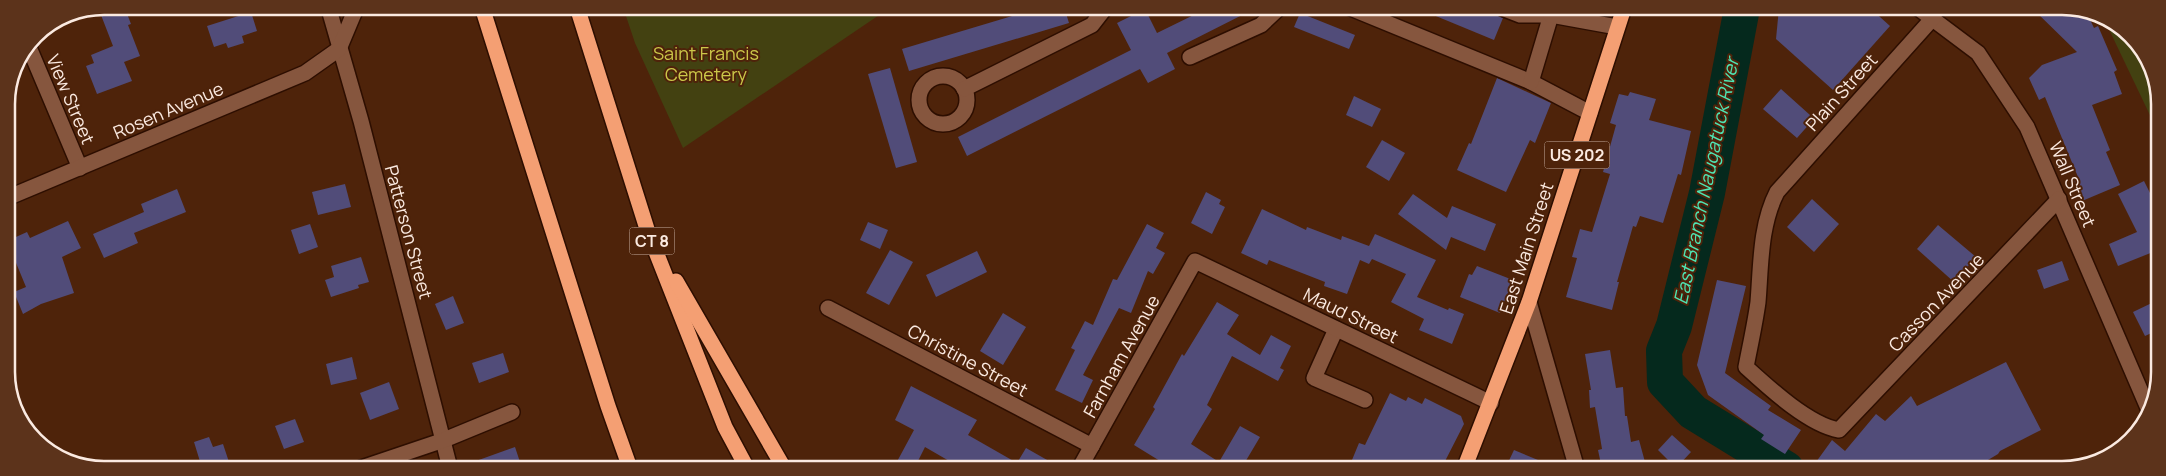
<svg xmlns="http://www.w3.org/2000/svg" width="2166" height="476" font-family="Manrope,sans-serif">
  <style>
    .green { fill: #434111 }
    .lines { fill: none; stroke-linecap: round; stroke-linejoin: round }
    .river { stroke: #05291d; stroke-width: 36 }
    .building { fill: #514c79 }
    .minor-casing { stroke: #2d0e00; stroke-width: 18 }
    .highway-casing { stroke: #2d0e00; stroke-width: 18 }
    .minor { stroke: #86563e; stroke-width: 15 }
    .highway { stroke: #f49f73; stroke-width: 15 }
    .labels { text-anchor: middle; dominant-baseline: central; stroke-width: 4; stroke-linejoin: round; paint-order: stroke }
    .shield { fill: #4e230a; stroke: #c7aea0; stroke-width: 1 }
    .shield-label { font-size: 16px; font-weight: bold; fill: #fbeae1 }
    .park-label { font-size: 18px; fill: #cbc749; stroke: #4e230a }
    .street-label { font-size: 18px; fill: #fbeae1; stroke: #4e230a }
    .water-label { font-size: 19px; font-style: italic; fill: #4ee5b4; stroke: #4e230a }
    .rim { fill: none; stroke: #fbeae1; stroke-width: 2.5 }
  </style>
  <rect width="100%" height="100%" fill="#4e230a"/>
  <g class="green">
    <path d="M623,7H891L683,148L635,43Z"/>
    <path d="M2105,21L2131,35L2158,85V132Z"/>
  </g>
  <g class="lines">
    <path class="river" d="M1742,8L1707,193L1674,326L1664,351L1665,382L1693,412L1786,469"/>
  </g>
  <g class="building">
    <path d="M124,6L131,24L128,25L140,56L124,62L132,81L97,94L86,66L94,63L91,55L113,46L101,15Z"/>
    <path d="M1042,7H1064L1069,23L909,71L902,49Z"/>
    <path d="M1210,7H1258L1167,53L1175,69L1148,83L1140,69L967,156L958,137L1131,50L1117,23L1145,9L1157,33Z"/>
    <path d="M1414,7L1482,8L1503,18L1494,40Z"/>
    <path d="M1779,8H1870L1890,26L1833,90L1776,39Z"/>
    <path d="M2032,8H2081L2086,11L2094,28L2098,26L2117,70L2114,72L2122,94L2092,105L2110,150L2106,152L2120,185L2082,201L2073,179L2078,177L2045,97L2039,100L2029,78L2042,65L2077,52Z"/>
    <path d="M251,12L257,31L242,36L244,43L228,48L226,43L214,47L207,26Z"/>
    <path d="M1300,13L1355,35L1349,49L1294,27Z"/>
    <path d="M890,68L917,162L896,168L868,74Z"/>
    <path d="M1497,78L1551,103L1535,143L1530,140L1506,192L1457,170L1469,143L1471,144Z"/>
    <path d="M1781,89L1810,115L1808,118L1812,121L1797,138L1763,109Z"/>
    <path d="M1630,92L1656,99L1649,120L1691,131L1681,175L1678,174L1663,223L1640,216L1636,227L1633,226L1617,282H1619L1612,310L1566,297L1577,258L1572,257L1580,229L1592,232L1610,174L1603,172L1616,125L1610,123L1619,94L1628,96Z"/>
    <path d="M1354,96L1381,109L1372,127L1346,115Z"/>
    <path d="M1382,140L1405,153L1389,181L1366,167Z"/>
    <path d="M2144,181L2158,209V250L2118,266L2109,244L2137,232L2118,194Z"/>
    <path d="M345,184L351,207L318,215L312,192Z"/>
    <path d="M177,189L186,212L134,233L138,243L104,258L93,234L144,212L141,204Z"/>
    <path d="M1206,192L1221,200L1219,204L1225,207L1212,234L1191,223Z"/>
    <path d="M1413,194L1447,218L1452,206L1496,224L1485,251L1451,237L1446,250L1398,214Z"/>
    <path d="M1812,199L1839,224L1814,252L1787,227Z"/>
    <path d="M1262,209L1306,230L1307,227L1341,240L1342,236L1369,246L1375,234L1436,260L1417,297L1448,310L1449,308L1464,314L1452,344L1419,330L1424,319L1391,302L1406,274L1372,259L1369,264L1360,260L1347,294L1324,286L1325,282L1269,260L1267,265L1241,253Z"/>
    <path d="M68,221L81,248L62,257L74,293L41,304L23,314L14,292L26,287L7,241L27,232L30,238Z"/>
    <path d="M868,222L888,230L880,249L860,240Z"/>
    <path d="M310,224L318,247L299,254L291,230Z"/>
    <path d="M1147,224L1164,233L1156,248L1165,253L1153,274L1148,271L1131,313L1119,308L1083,375L1093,380L1082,403L1055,390L1075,350L1071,348L1085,321L1093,325L1113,279L1117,280Z"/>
    <path d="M1938,225L1976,257L1954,282L1917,249Z"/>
    <path d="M890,250L913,262L889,305L866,293Z"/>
    <path d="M977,251L987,272L936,297L926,275Z"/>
    <path d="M361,257L369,282L358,285L359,288L331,297L325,280L334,277L331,266Z"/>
    <path d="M2062,261L2069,280L2044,289L2037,270Z"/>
    <path d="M1477,266L1513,280L1500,313L1460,297L1469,274L1472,275Z"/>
    <path d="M1717,280L1746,286L1725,373L1771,406L1768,410L1801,430L1785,454L1761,439L1764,435L1708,395L1697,365Z"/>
    <path d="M453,296L464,323L446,330L435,304Z"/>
    <path d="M2158,300V330L2145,336L2133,312Z"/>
    <path d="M1217,302L1239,315L1227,334L1260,355L1271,335L1291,346L1280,368L1284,370L1278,381L1232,356L1207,405L1212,409L1191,444L1219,462L1240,426L1260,437L1241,469H1173L1134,445L1155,409L1153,407L1182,354L1184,356Z"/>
    <path d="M1003,313L1026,327L1003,365L980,351Z"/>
    <path d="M1610,350L1616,388L1623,387L1625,416H1627L1631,442L1639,440L1645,462L1613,469H1602L1598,450L1602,449L1595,407L1590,408L1589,390H1591L1585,354Z"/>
    <path d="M503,353L509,372L479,383L472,363Z"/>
    <path d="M352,357L357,379L331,385L326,364Z"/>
    <path d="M2006,362L2041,430L2000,451L1998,454L1983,463L1978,469H1811L1832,440L1845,451L1876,414L1885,421L1911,396L1917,406Z"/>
    <path d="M389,382L399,409L370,420L360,393Z"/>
    <path d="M911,386L977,420L968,435L1017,463L1026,448L1063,469H963L925,447L914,469H893L914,430L895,420Z"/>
    <path d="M1390,393L1406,401L1408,397L1422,404L1425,398L1461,416L1464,424L1441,469H1373L1352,460L1359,443L1365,445Z"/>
    <path d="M295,419L304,442L284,449L275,426Z"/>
    <path d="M1672,435L1691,452L1676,468L1658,450Z"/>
    <path d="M209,437L213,447L223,444L231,468H202L194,442Z"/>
    <path d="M515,447L522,468H463L462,466Z"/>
    <path d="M1514,450L1560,469H1505Z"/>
  </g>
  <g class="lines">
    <defs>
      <g id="minor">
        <path d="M328,6L361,121L450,468"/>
        <path d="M1348,7L1531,82L1590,113"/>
        <path d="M1502,8L1520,15H1551L1531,82"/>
        <path d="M1554,8L1551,15L1617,27"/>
        <path d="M1918,8L1978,53L2027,127L2148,408"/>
        <path d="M1933,18L1777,192C1760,225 1761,265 1758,302C1755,324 1750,346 1746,367C1769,388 1809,425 1839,430L2059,199"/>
        <path d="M28,45L80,168"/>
        <path d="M1190,57L1261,25L1280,7"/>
        <circle cx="943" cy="100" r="24"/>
        <path d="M964,89L1092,25L1106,7"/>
        <path d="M7,198L305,73L339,49L357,6"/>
        <path d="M1529,302L1577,469"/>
        <path d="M828,308L1092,446"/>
        <path d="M1336,329L1314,378L1365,400"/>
        <path d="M361,468L444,440L512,412"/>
        <path d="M1079,469L1195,261L1491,403"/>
      </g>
      <g id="highway">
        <path d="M482,7L608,406L630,468"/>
        <path d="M577,7L647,229L725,427L747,468"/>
        <path d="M676,281L784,468"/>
        <path d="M1464,469L1529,302L1624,8"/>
      </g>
    </defs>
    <use href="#minor" class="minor-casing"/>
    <use href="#highway" class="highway-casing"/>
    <use href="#minor" class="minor"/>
    <use href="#highway" class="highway"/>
  </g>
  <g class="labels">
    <g class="shield">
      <rect x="1544.5" y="141.5" width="65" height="27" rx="4"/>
      <rect x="629.5" y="227.5" width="45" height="27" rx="4"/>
    </g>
    <g class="shield-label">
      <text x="1577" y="155">US 202</text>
      <text x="652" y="241">CT 8</text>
    </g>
    <g class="park-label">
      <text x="706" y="53">Saint Francis<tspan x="706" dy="21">Cemetery</tspan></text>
    </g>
    <g class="street-label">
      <text transform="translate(1841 92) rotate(-48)">Plain Street</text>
      <text transform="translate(71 99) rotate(67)">View Street</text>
      <text transform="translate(168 110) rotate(-23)">Rosen Avenue</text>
      <text transform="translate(2073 184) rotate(67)">Wall Street</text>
      <text transform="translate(409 232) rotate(75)">Patterson Street</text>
      <text transform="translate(1526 248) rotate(-72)">East Main Street</text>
      <text transform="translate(1936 302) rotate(-46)">Casson Avenue</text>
      <text transform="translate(1351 315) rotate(26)">Maud Street</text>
      <text transform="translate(1121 356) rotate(-61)">Farnham Avenue</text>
      <text transform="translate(968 360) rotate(28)">Christine Street</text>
    </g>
    <g class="water-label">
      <text transform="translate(1706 181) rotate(-78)">East Branch Naugatuck River</text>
    </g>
  </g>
  <path d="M0 0H2166V476H0ZM104 15H2062A89 89 0 0 1 2151 104V372A89 89 0 0 1 2062 461H104A89 89 0 0 1 15 372V104A89 89 0 0 1 104 15Z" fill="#5c331b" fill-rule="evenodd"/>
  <path class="rim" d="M104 15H2062A89 89 0 0 1 2151 104V372A89 89 0 0 1 2062 461H104A89 89 0 0 1 15 372V104A89 89 0 0 1 104 15Z"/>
</svg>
